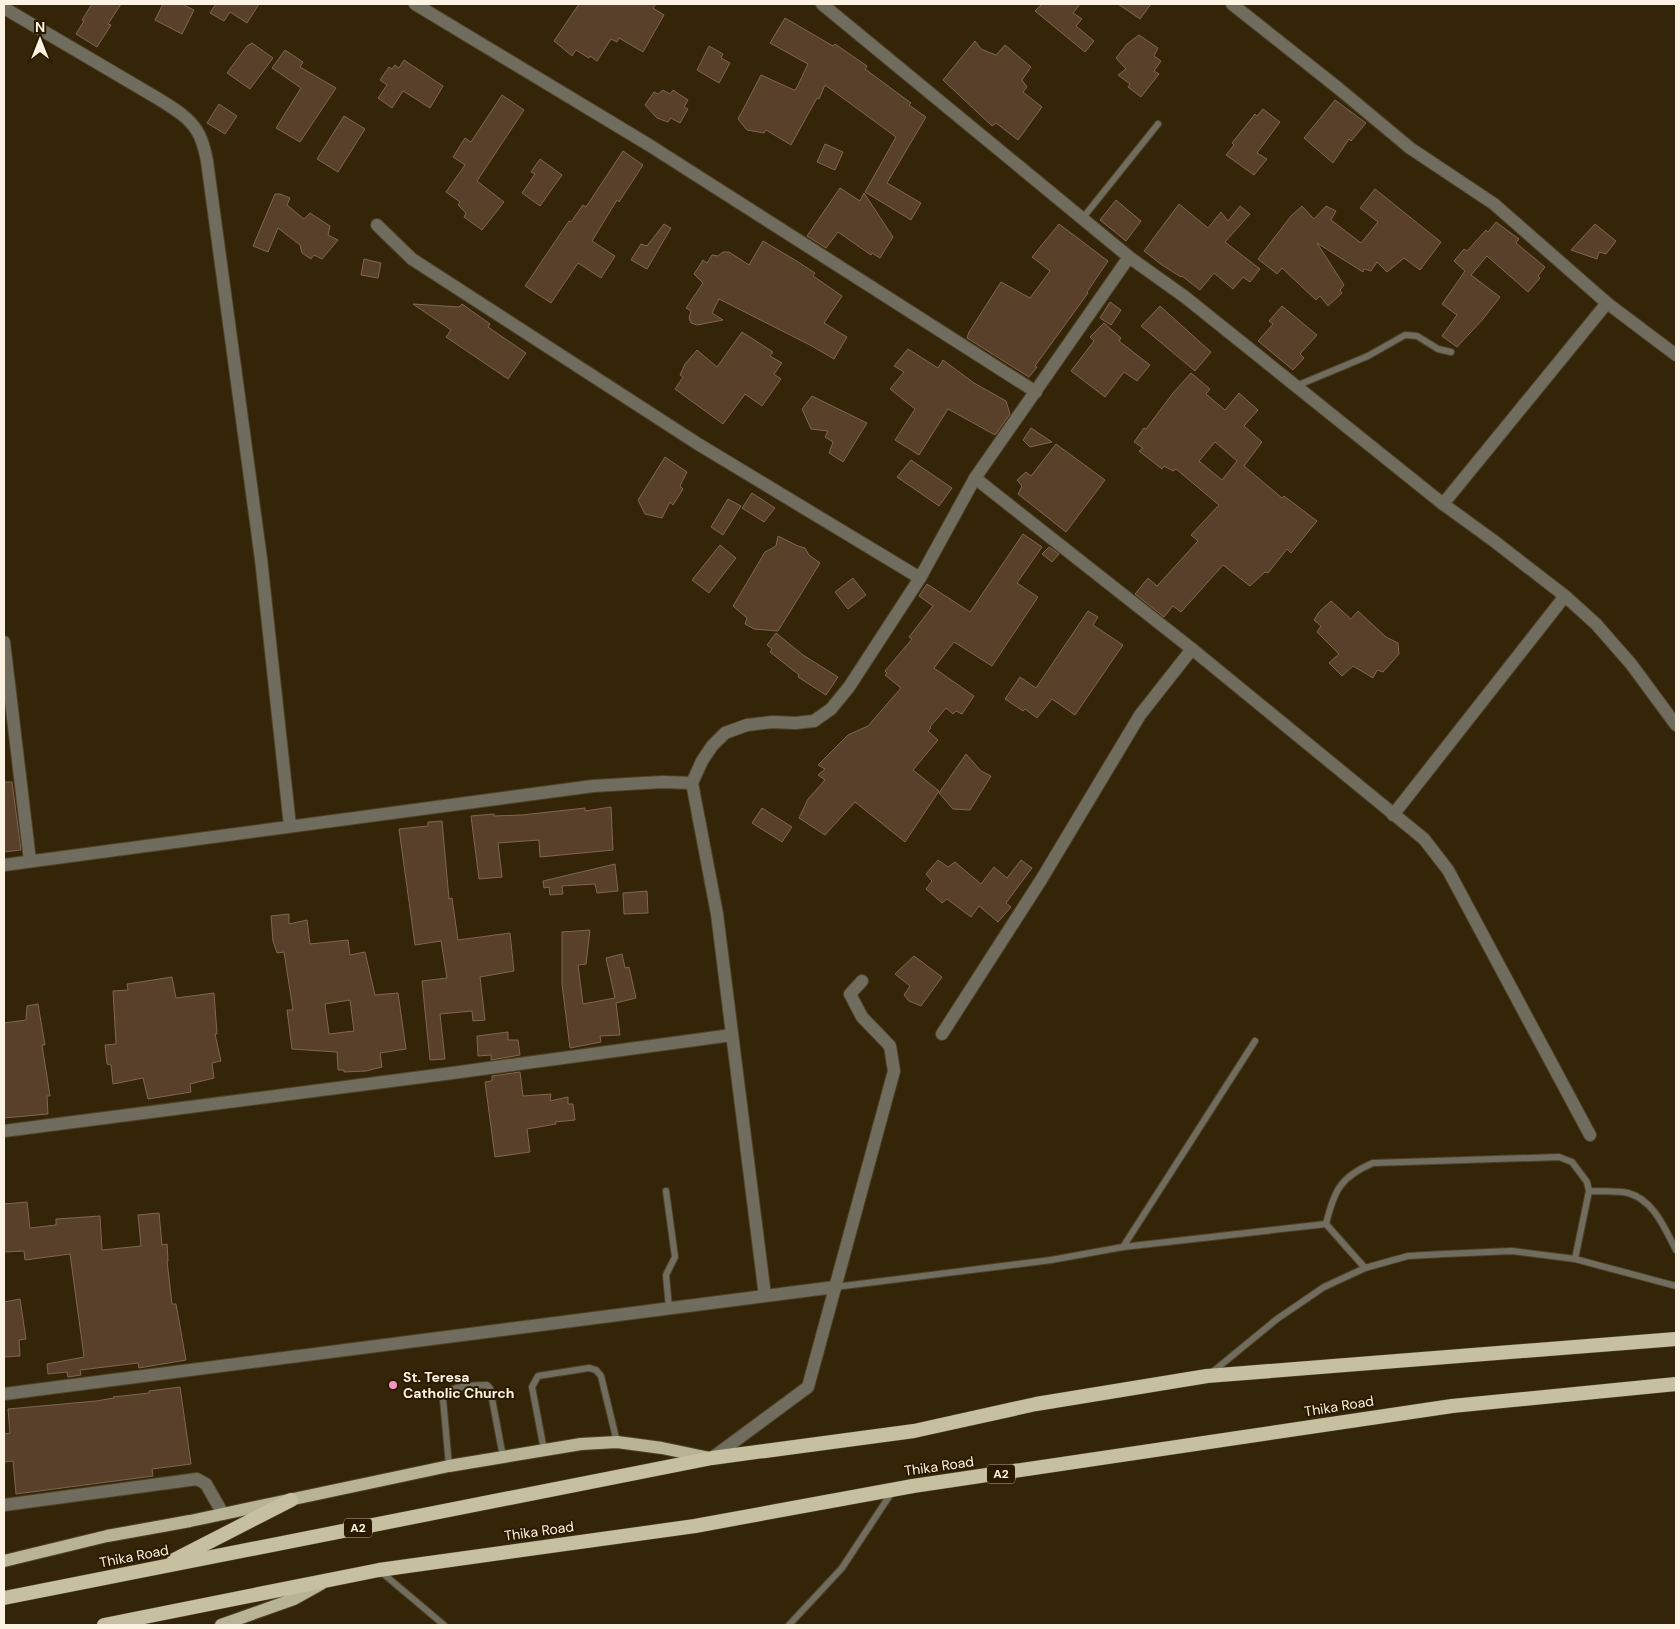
<svg xmlns="http://www.w3.org/2000/svg" width="1680" height="1629" font-family="'DM Sans',sans-serif">
  <style>
    .building { fill: #59402b; stroke: #80664f; fill-rule: evenodd }
    .lines { fill: none; stroke-linecap: round; stroke-linejoin: round }
    .service-casing { stroke: #504227; stroke-width: 8 }
    .minor-casing { stroke: #504227; stroke-width: 14 }
    .primary-casing { stroke: #504227; stroke-width: 14 }
    .trunk-casing { stroke: #504227; stroke-width: 15 }
    .service { stroke: #706d5f; stroke-width: 6 }
    .minor { stroke: #706d5f; stroke-width: 12 }
    .primary { stroke: #b8b395; stroke-width: 12 }
    .trunk { stroke: #c6c0a0; stroke-width: 14 }
    .poi-dot { fill: #f98fc8; stroke: #2a1b00; stroke-width: 2 }
    .labels { text-anchor: middle; dominant-baseline: central; stroke-width: 4; stroke-linejoin: round; paint-order: stroke }
    .shield { fill: #2a1b00; stroke: #beb29f; stroke-width: 1 }
    .shield-label { font-size: 12px; font-weight: bold; fill: #fdf3e3 }
    .poi-label { font-size: 14px; font-weight: bold; fill: #fdf3e3; stroke: #2a1b00; text-anchor: start }
    .street-label { font-size: 14px; fill: #fdf3e3; stroke: #2a1b00 }
  </style>
  <rect width="100%" height="100%" fill="#342508"/>
  <g class="building">
    <path d="M92,4H121L108,24L111,25L97,47L76,34L84,21L82,20Z"/>
    <path d="M163,4H182L194,10L182,34L155,20Z"/>
    <path d="M216,4H259L247,23L230,12L224,21L210,13Z"/>
    <path d="M579,4H656L653,8L664,15L643,52L619,38L617,42L611,39L597,61L590,56L589,58L576,50L572,56L554,41Z"/>
    <path d="M1042,4H1080L1073,13L1082,19L1076,26L1094,41L1085,52L1035,11Z"/>
    <path d="M1118,4H1151L1140,19Z"/>
    <path d="M785,18L833,46L835,44L867,66L865,69L911,103L909,105L926,117L887,183L921,203L911,220L865,192L896,137L825,85L819,99L817,98L791,145L766,130L764,133L747,130L738,119L761,75L794,90L796,89L808,64L770,43Z"/>
    <path d="M1139,35L1158,48L1154,56L1161,61L1154,71L1159,74L1141,97L1128,87L1130,84L1118,75L1126,69L1116,58L1127,44Z"/>
    <path d="M975,41L981,49L996,55L1005,45L1031,67L1022,80L1027,87L1023,92L1042,107L1018,140L996,123L992,126L943,80Z"/>
    <path d="M252,43L273,58L250,89L227,73L247,46Z"/>
    <path d="M709,46L723,54L721,58L730,63L719,83L697,70Z"/>
    <path d="M285,50L303,62L300,67L336,88L300,142L276,128L301,88L272,68Z"/>
    <path d="M404,60L443,86L430,108L403,91L392,108L378,98L387,85L380,80L389,67L392,69L395,65L399,68Z"/>
    <path d="M663,90L670,94L673,90L688,100L684,107L688,109L680,123L671,118L668,122L657,118L645,105L654,92L658,94Z"/>
    <path d="M502,95L524,110L477,181L504,202L482,230L464,217L466,213L458,205L460,202L446,192L465,165L453,157L465,138L471,142Z"/>
    <path d="M1335,100L1366,123L1351,141L1349,139L1333,163L1304,138Z"/>
    <path d="M219,104L237,116L225,134L207,123Z"/>
    <path d="M1263,109L1280,122L1257,153L1267,159L1254,175L1226,155L1234,145L1232,143L1255,114L1257,116Z"/>
    <path d="M344,116L365,129L338,172L317,159Z"/>
    <path d="M825,144L843,152L835,170L817,162Z"/>
    <path d="M623,151L643,165L619,202L617,200L592,241L615,256L601,278L578,263L551,303L525,286L569,221L571,222L583,205L586,207Z"/>
    <path d="M540,159L562,175L540,206L522,193L535,174L531,172Z"/>
    <path d="M840,188L860,201L864,193L893,237L880,258L872,253L871,255L838,232L826,248L807,236Z"/>
    <path d="M1375,189L1441,242L1420,270L1404,258L1387,272L1377,262L1371,271L1364,269L1363,272L1317,243L1344,285L1340,290L1342,293L1328,306L1320,296L1316,300L1282,268L1277,274L1258,259L1291,216L1302,206L1314,219L1326,206L1336,211L1331,220L1361,243L1378,222L1360,208Z"/>
    <path d="M275,194H280L290,198L287,205L304,219L310,213L330,226L328,235L338,240L322,259L314,255L311,259L302,253L300,245L278,228L268,252L253,246Z"/>
    <path d="M1116,200L1141,221L1126,241L1100,220Z"/>
    <path d="M1179,204L1208,228L1221,212L1228,221L1240,206L1250,214L1225,242L1260,269L1250,282L1243,277L1233,289L1214,273L1200,290L1182,276L1181,277L1162,265L1144,251Z"/>
    <path d="M1496,222L1519,239L1516,243L1545,267L1538,276L1540,278L1528,292L1487,256L1471,275L1500,297L1483,319L1457,347L1442,336L1457,315L1442,304L1465,271L1454,261L1464,249L1467,251L1486,230L1488,232Z"/>
    <path d="M664,224L671,228L647,269L631,260L641,244L647,246Z"/>
    <path d="M1059,224L1108,261L1087,292L1088,293L1035,366L1037,367L1029,377L967,338L969,332L1001,282L1030,298L1050,271L1032,257Z"/>
    <path d="M1595,224L1616,241L1606,254L1599,252L1597,259L1571,250Z"/>
    <path d="M763,241L795,260L815,273L813,276L842,296L824,323L847,337L834,359L810,345L719,299L712,313L723,320L697,325L691,323L689,318L691,311L686,308L703,283L694,274L703,260L707,263L712,255L718,256L723,252H729L749,265Z"/>
    <path d="M364,259L381,263L378,278L361,275Z"/>
    <path d="M1110,302L1121,310L1111,325L1100,318Z"/>
    <path d="M413,304L459,307L462,304L490,324L488,327L526,353L508,379L446,337L451,330Z"/>
    <path d="M1160,306L1211,352L1195,371L1141,326Z"/>
    <path d="M1282,306L1317,335L1300,354L1304,358L1293,370L1258,341L1273,324L1269,321Z"/>
    <path d="M1104,323L1121,338L1119,341L1150,365L1137,381L1124,372L1105,397L1071,371L1094,341L1090,337Z"/>
    <path d="M742,332L773,352L770,356L782,363L774,374L781,379L762,406L745,394L723,424L675,389L683,377L680,375L685,364L697,350L717,367Z"/>
    <path d="M908,349L938,368L943,360L974,383L1006,401L1010,414L995,435L948,409L919,455L895,440L915,409L890,389L904,372L894,366Z"/>
    <path d="M1191,373L1210,389L1206,394L1225,410L1239,393L1258,410L1244,426L1262,442L1244,466L1282,498L1284,496L1317,521L1291,553L1287,549L1268,573L1265,572L1250,586L1223,565L1181,612L1173,606L1164,617L1135,594L1148,578L1157,586L1198,541L1191,535L1219,505L1176,469L1173,471L1164,466L1162,469L1139,451L1143,448L1134,442L1144,428L1146,429L1173,393ZM1215,442L1237,461L1222,480L1199,461Z"/>
    <path d="M812,396L867,423L843,462L829,453L833,442L825,437L828,431L811,429L802,409Z"/>
    <path d="M1031,428L1052,442L1030,447L1023,440Z"/>
    <path d="M1056,444L1105,480L1066,532L1018,494L1022,486L1017,480L1026,472L1031,476Z"/>
    <path d="M665,457L687,472L680,486L683,489L673,505L670,502L662,518L645,514L638,500Z"/>
    <path d="M911,460L952,488L939,506L897,477Z"/>
    <path d="M752,493L775,508L764,522L742,508Z"/>
    <path d="M728,499L741,506L723,535L711,527Z"/>
    <path d="M1023,534L1042,547L1017,583L1038,597L992,666L954,642L934,668L974,696L962,714L956,711L953,714L946,708L930,727L931,728L928,731L938,740L913,770L939,791L905,842L855,802L825,835L799,818L808,799L825,780L818,775L825,769L818,765L848,735L868,726L901,688L885,675L887,673L885,671L912,639L909,637L933,606L919,596L927,584L970,612Z"/>
    <path d="M778,536L798,546L805,548L809,555L820,563L778,631L754,629L745,624L747,618L733,606L765,552L776,546Z"/>
    <path d="M720,545L736,558L709,593L692,580Z"/>
    <path d="M1049,547L1059,554L1052,562L1042,554Z"/>
    <path d="M853,578L866,595L848,609L835,592Z"/>
    <path d="M1331,601L1351,619L1358,611L1386,637L1398,643L1399,654L1383,672L1377,670L1373,678L1353,666L1342,676L1329,663L1339,654L1317,632L1321,626L1314,620L1319,612Z"/>
    <path d="M1088,611L1098,617L1093,625L1123,645L1075,715L1052,699L1037,718L1025,709L1023,711L1005,699L1020,677L1036,688Z"/>
    <path d="M776,633L803,655L838,677L826,695L798,677L799,675L770,652L772,649L767,645Z"/>
    <path d="M966,754L981,771L991,776L970,810L953,809L939,793Z"/>
    <path d="M4,782H12L21,850L4,852Z"/>
    <path d="M611,807L613,850L540,857L539,840L498,843L502,877L479,879L471,816L494,814V816L522,815L585,808V811Z"/>
    <path d="M762,808L792,827L782,842L752,823Z"/>
    <path d="M442,821L449,899L452,898L458,940L510,933L514,971L480,977L485,1020L473,1021L472,1011L440,1014L445,1059L430,1060L422,981L447,978L441,941L415,945L399,829L428,826V822Z"/>
    <path d="M938,860L948,867L955,862L981,884L994,867L1007,878L1021,860L1032,868L1006,903L1011,907L998,922L979,906L971,917L947,899L942,903L926,889L932,881L926,874Z"/>
    <path d="M615,864L618,891L597,893L595,884L562,886L563,894L550,895L549,887L544,888L543,881Z"/>
    <path d="M647,891L648,913L624,914L623,893Z"/>
    <path d="M289,914V924L307,920L310,944L348,940L350,955L365,952L375,995L398,993L406,1049L380,1053L382,1067L366,1071L344,1072V1070H338L337,1052L292,1049L287,1010H293L284,952L277,953L273,941L271,916ZM350,1000L354,1031L329,1034L325,1004Z"/>
    <path d="M590,930L586,964L578,965L583,1004L615,998L606,958L622,954L625,968L629,967L636,998L616,1003L620,1035L600,1036L601,1042L570,1048L562,984V932Z"/>
    <path d="M914,956L942,977L921,1006L909,1001L904,995L910,986L895,974Z"/>
    <path d="M172,977L176,998L214,993L217,1034H215L221,1061L212,1063L214,1078L190,1084L191,1092L148,1099L143,1078L113,1084L111,1065L107,1064L105,1045L116,1044L113,991L128,990L127,984Z"/>
    <path d="M38,1004L45,1045H42L50,1096H47L48,1114L4,1118V1023L26,1020L27,1006Z"/>
    <path d="M508,1032V1040H518L520,1055L491,1060V1055L478,1056L477,1036Z"/>
    <path d="M520,1072L523,1096L551,1094L550,1101L568,1097V1104H573L575,1120L555,1122L556,1124L527,1129L530,1152L495,1157L485,1082L492,1081V1076Z"/>
    <path d="M27,1202L30,1228L56,1225V1219L100,1216L102,1250L141,1246L138,1215L159,1213L162,1245L167,1244L168,1261H167L172,1304H176L186,1360L139,1368L138,1363L80,1370L81,1375L68,1377L67,1372L48,1374L47,1364L84,1357L82,1342L70,1254L25,1260L24,1251L4,1252V1204Z"/>
    <path d="M20,1299L26,1339L19,1340L20,1356L4,1357V1302Z"/>
    <path d="M180,1387L191,1464L152,1469L153,1476L16,1494L13,1461L4,1462V1434L10,1433L8,1409L96,1401L114,1398L113,1397L149,1393V1391Z"/>
  </g>
  <g class="lines">
    <defs>
      <g id="service">
        <path d="M1082,219L1158,124"/>
        <path d="M1296,386L1368,356L1405,335L1417,336L1438,349L1451,352"/>
        <path d="M666,1191L675,1257L666,1275L669,1308"/>
        <path d="M1589,1191C1602,1192 1616,1190 1628,1193C1654,1200 1665,1229 1676,1250"/>
        <path d="M1326,1224L1365,1268"/>
        <path d="M1123,1247L1255,1041"/>
        <path d="M835,1287L1051,1260L1123,1247L1326,1224C1334,1191 1340,1177 1373,1163L1559,1157L1572,1162L1587,1182L1589,1191L1575,1259L1676,1286"/>
        <path d="M1210,1374L1277,1319L1324,1287L1365,1268L1408,1256L1444,1254L1512,1251L1575,1259"/>
        <path d="M544,1450L532,1387L538,1376L589,1368L596,1370L601,1376L617,1442"/>
        <path d="M449,1466L443,1399L444,1393C456,1386 474,1385 487,1385L490,1388L503,1457"/>
        <path d="M380,1571L444,1625"/>
        <path d="M789,1625L842,1568L892,1492"/>
      </g>
      <g id="minor">
        <path d="M415,4L649,145L1036,392"/>
        <path d="M822,4L1129,257L1185,297L1443,504L1494,541L1565,596L1596,624L1631,664L1676,725"/>
        <path d="M1232,4L1338,88L1410,148L1494,204L1607,303L1443,504"/>
        <path d="M4,8L157,98C171,107 188,116 197,131C203,140 205,151 207,161L261,559L290,826"/>
        <path d="M377,225L412,259L698,444L920,578"/>
        <path d="M1607,303L1676,355"/>
        <path d="M975,478L1192,649L1424,839L1448,870L1590,1135"/>
        <path d="M4,642L30,861"/>
        <path d="M1393,815L1565,596"/>
        <path d="M4,865L593,786L662,782L692,783"/>
        <path d="M942,1034L1041,880L1140,715L1192,649"/>
        <path d="M4,1131L445,1074L732,1035"/>
        <path d="M765,1296L717,914L692,783L702,761L712,746L725,733L747,725L772,722L795,723L814,721L831,709L849,687L920,578L975,478L1129,257"/>
        <path d="M4,1394L835,1287"/>
        <path d="M712,1458L808,1387L894,1071L890,1046L862,1017L850,994L862,981"/>
        <path d="M4,1505L197,1479L206,1484L223,1514"/>
      </g>
      <g id="primary">
        <path d="M4,1561L107,1536L190,1521L449,1466L581,1444L617,1442L662,1448L710,1458"/>
        <path d="M221,1625L294,1599L321,1584"/>
      </g>
      <g id="trunk">
        <path d="M174,1560L291,1500"/>
        <path d="M4,1598L712,1458L914,1431L1036,1404L1207,1376L1676,1339"/>
        <path d="M104,1625L379,1570L695,1526L913,1486L1452,1406L1676,1384"/>
      </g>
    </defs>
    <use href="#service" class="service-casing"/>
    <use href="#minor" class="minor-casing"/>
    <use href="#primary" class="primary-casing"/>
    <use href="#trunk" class="trunk-casing"/>
    <use href="#service" class="service"/>
    <use href="#minor" class="minor"/>
    <use href="#primary" class="primary"/>
    <use href="#trunk" class="trunk"/>
  </g>
  <circle class="poi-dot" cx="393" cy="1385" r="5"/>
  <g class="labels">
    <g class="shield">
      <rect x="987" y="1464.5" width="28" height="19" rx="4"/>
      <rect x="344" y="1518.5" width="28" height="19" rx="4"/>
    </g>
    <g class="shield-label">
      <text x="1001" y="1474">A2</text>
      <text x="358" y="1528">A2</text>
    </g>
    <g class="poi-label">
      <text x="403" y="1377">St. Teresa<tspan x="403" dy="16">Catholic Church</tspan></text>
    </g>
    <g class="street-label">
      <text transform="translate(1339 1406) rotate(-9)">Thika Road</text>
      <text transform="translate(939 1466) rotate(-8)">Thika Road</text>
      <text transform="translate(539 1531) rotate(-8)">Thika Road</text>
      <text transform="translate(134 1556) rotate(-11)">Thika Road</text>
    </g>
  </g>
  <rect width="1680" height="1629" fill="none" stroke="#fdf3e3" stroke-width="10"/>
  <g transform="translate(40 40)" stroke="#2a1b00" stroke-width="4" paint-order="stroke">
  <path d="M0-4L9 19L0 12L-9 19Z" fill="#fdf3e3"/>
  <text y="-8" font-size="14" font-weight="bold" text-anchor="middle" fill="#fdf3e3">N</text>
  </g>
</svg>
